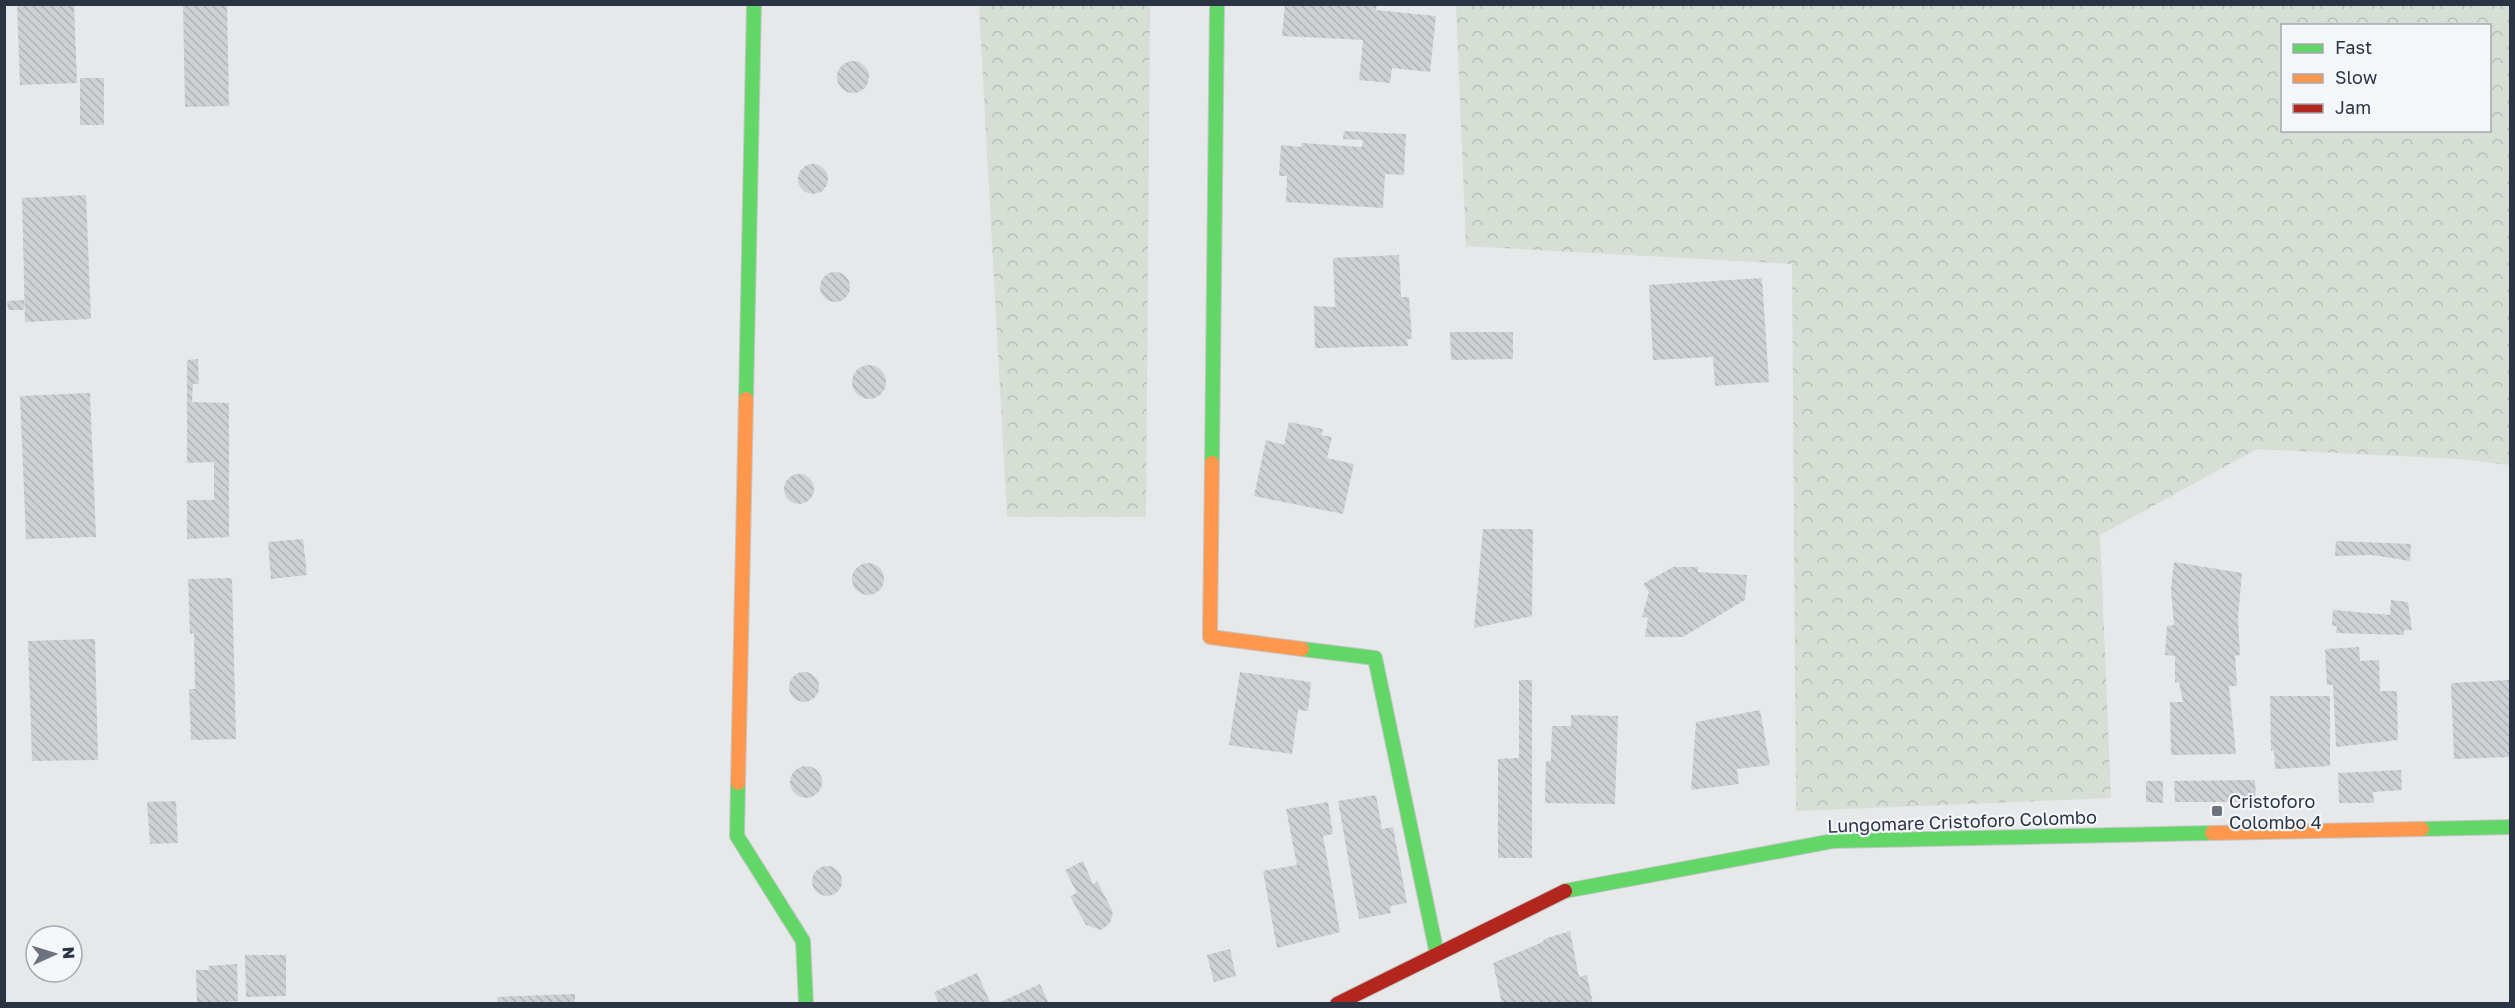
<svg xmlns="http://www.w3.org/2000/svg" width="2515" height="1008" font-family="'Golos Text',sans-serif">
  <style>
    .forest { fill: url(#forest-crowns); fill-rule: evenodd }
    .building { fill: url(#building-back-hatch) }
    .lines { fill: none; stroke-linecap: round; stroke-linejoin: round }
    .fast-casing { stroke: #c4c6c8; stroke-width: 16 }
    .slow-casing { stroke: #c4c6c8; stroke-width: 16 }
    .jam-casing { stroke: #c4c6c8; stroke-width: 16 }
    .fast { stroke: #63d668; stroke-width: 14 }
    .slow { stroke: #ff974d; stroke-width: 14 }
    .jam { stroke: #b3261e; stroke-width: 14 }
    .poi-dot { fill: #6c737f; stroke: #f4f6f9; stroke-width: 2 }
    .labels { text-anchor: middle; dominant-baseline: central; stroke-width: 4.5; stroke-linejoin: round; paint-order: stroke }
    .poi-label { font-size: 18px; fill: #2b3445; stroke: #f4f6f9; text-anchor: start }
    .street-label { font-size: 18px; fill: #2b3445; stroke: #f4f6f9 }
  </style>
  <defs>
    <pattern id="forest-crowns" width="20" height="18" patternUnits="userSpaceOnUse" patternTransform="scale(1.5)"><rect width="20" height="18" fill="#d6ded6"/><path d="M2 6a3 3 0 1 1 6 0M12 15a3 3 0 1 1 6 0" fill="none" stroke="#b8bfb9"/></pattern>
    <pattern id="building-back-hatch" width="6" height="6" patternUnits="userSpaceOnUse" patternTransform="scale(1.5)"><rect width="6" height="6" fill="#ced0d3"/><path d="M-1 5l2 2M0 0l6 6M5-1l2 2" fill="none" stroke="#b1b3b6"/></pattern>
  </defs>
  <rect width="100%" height="100%" fill="#e6e8ea"/>
  <g class="forest">
    <path d="M979,5H1150L1146,517H1007Z"/>
    <path d="M1456,5H2510V465L2460,459L2257,449L2100,535L2111,798L1796,811L1792,264L1466,246ZM2282,26H2490V130H2282Z"/>
  </g>
  <g class="building">
    <path d="M17,4H74L77,83L20,85Z"/>
    <path d="M183,4H227L229,106L185,107Z"/>
    <path d="M1285,4H1377L1376,10L1436,16L1430,72L1392,68L1390,83L1359,80L1363,40L1282,36Z"/>
    <circle cx="853" cy="77" r="16"/>
    <rect x="80" y="78" width="24" height="47"/>
    <path d="M1344,131L1406,134L1404,175L1385,174L1383,208L1286,202L1287,176H1279L1281,145L1301,147L1302,143L1362,147L1363,140L1343,139Z"/>
    <circle cx="813" cy="179" r="15"/>
    <path d="M86,195L91,319L25,322L22,198Z"/>
    <path d="M1399,255L1401,297H1409L1412,339H1407L1408,346L1315,348L1314,306L1335,307L1333,258Z"/>
    <circle cx="835" cy="287" r="15"/>
    <path d="M1762,278L1769,382L1715,386L1713,357L1653,360L1649,285Z"/>
    <path d="M24,300V310H8L7,301Z"/>
    <path d="M1450,332H1513V359L1451,360Z"/>
    <path d="M198,359L199,384H193L192,402L229,403V537L187,539V500H214V462L187,463V360Z"/>
    <circle cx="869" cy="382" r="17"/>
    <path d="M90,393L96,537L26,539L20,396Z"/>
    <path d="M1289,422L1323,429L1321,435L1332,437L1327,458L1354,464L1343,514L1254,496L1266,440L1284,445Z"/>
    <circle cx="799" cy="489" r="15"/>
    <path d="M1483,529H1533L1532,616L1474,628Z"/>
    <path d="M303,539L307,575L271,579L268,542Z"/>
    <path d="M2336,541L2411,544L2410,561L2372,555L2335,556Z"/>
    <path d="M2174,562L2242,573L2238,618L2240,655L2235,656L2237,686H2229L2236,754L2171,755L2170,702H2183L2179,682H2175V656L2165,655L2167,626L2174,625L2171,589Z"/>
    <circle cx="868" cy="579" r="16"/>
    <path d="M1673,567H1698V572L1747,575L1745,600L1683,637H1645L1648,618L1642,617L1649,592L1643,584Z"/>
    <path d="M232,578L236,739L191,740L189,689H195L194,633L190,634L188,579Z"/>
    <path d="M2391,600L2408,602L2412,630H2404V635L2336,633L2337,626H2332L2333,610L2390,615Z"/>
    <path d="M95,639L98,760L32,761L28,641Z"/>
    <path d="M2359,647L2360,661L2379,660L2380,691H2397L2398,740L2336,747L2333,685H2327L2325,649Z"/>
    <path d="M1240,672L1311,682L1308,711L1298,710L1292,754L1229,745Z"/>
    <circle cx="804" cy="687" r="15"/>
    <path d="M1519,680H1532V858H1498V759L1519,758Z"/>
    <path d="M2510,680V757L2454,759L2451,683Z"/>
    <path d="M2270,696H2330V766L2275,769L2274,750L2271,751Z"/>
    <path d="M1760,710L1770,765L1737,769L1739,784L1691,790L1696,722Z"/>
    <path d="M1571,715L1618,716L1615,804L1545,803L1546,761H1551L1552,726H1571Z"/>
    <circle cx="806" cy="782" r="16"/>
    <path d="M2401,770L2402,790L2373,792L2374,803H2339L2338,773Z"/>
    <path d="M2255,780L2256,802H2175L2174,781Z"/>
    <path d="M2146,781H2163V803L2146,802Z"/>
    <path d="M1376,795L1382,829L1393,827L1407,903L1390,906L1391,913L1359,919L1338,801Z"/>
    <path d="M176,801L178,843L150,844L147,802Z"/>
    <path d="M1328,802L1333,834L1323,836L1340,932L1277,948L1263,871L1297,865L1286,809Z"/>
    <path d="M1083,861L1093,884L1097,881L1113,912L1110,923L1101,930L1086,925L1070,896L1077,893L1065,870Z"/>
    <circle cx="827" cy="881" r="15"/>
    <path d="M1570,931L1579,977L1587,975L1593,1004H1502L1493,963L1543,942L1544,939Z"/>
    <path d="M1230,949L1236,976L1214,982L1207,955Z"/>
    <path d="M245,955H286V996L246,997Z"/>
    <path d="M237,964L238,1001L197,1004L196,970H209L208,966Z"/>
    <path d="M977,973L991,1004H939L934,992Z"/>
    <path d="M1040,984L1049,1004H996Z"/>
    <path d="M575,994V1004H498L497,997Z"/>
  </g>
  <g class="lines">
    <defs>
      <g id="fast">
        <path d="M746,399L754,4"/>
        <path d="M1212,463L1217,4"/>
        <path d="M1302,649L1375,658L1437,954"/>
        <path d="M738,783L737,836L803,941L806,1004"/>
        <path d="M2422,829L2510,827"/>
        <path d="M1565,891L1833,841L2212,833"/>
      </g>
      <g id="slow">
        <path d="M1212,463L1210,637L1302,649"/>
        <path d="M738,783L746,399"/>
        <path d="M2212,833L2422,829"/>
      </g>
      <path id="jam" d="M1337,1004L1565,891"/>
    </defs>
    <use href="#fast" class="fast-casing"/>
    <use href="#slow" class="slow-casing"/>
    <use href="#jam" class="jam-casing"/>
    <use href="#fast" class="fast"/>
    <use href="#slow" class="slow"/>
    <use href="#jam" class="jam"/>
  </g>
  <rect class="poi-dot" x="2211" y="805" width="12" height="12" rx="3"/>
  <g class="labels">
    <g class="poi-label">
      <text x="2229" y="801">Cristoforo<tspan x="2229" dy="21">Colombo 4</tspan></text>
    </g>
    <g class="street-label">
      <text transform="translate(1962 821) rotate(-2)">Lungomare Cristoforo Colombo</text>
    </g>
  </g>
  <rect width="2515" height="1008" fill="none" stroke="#2b3445" stroke-width="12"/>
  <rect x="2281" y="24" width="210" height="108" fill="#f4f6f9" stroke="#a4a8b1" stroke-width="1.5"/>
  <rect x="2293" y="44" width="30" height="9" fill="#63d668" stroke="#a4a8b1" stroke-width="1.5"/>
  <text x="2335" y="54" font-size="18" fill="#2b3445">Fast</text>
  <rect x="2293" y="74" width="30" height="9" fill="#ff974d" stroke="#a4a8b1" stroke-width="1.5"/>
  <text x="2335" y="84" font-size="18" fill="#2b3445">Slow</text>
  <rect x="2293" y="104" width="30" height="9" fill="#b3261e" stroke="#a4a8b1" stroke-width="1.5"/>
  <text x="2335" y="114" font-size="18" fill="#2b3445">Jam</text>
  <g transform="translate(54 954) rotate(86)"><circle r="28" fill="#f4f6f9" stroke="#a4a8b1" stroke-width="1.5"/>
  <path d="M0-4.5L10 22L0 15L-10 22Z" fill="#6c737f"/>
  <text y="-9" font-size="16" font-weight="bold" text-anchor="middle" fill="#2b3445">N</text>
  </g>
</svg>
